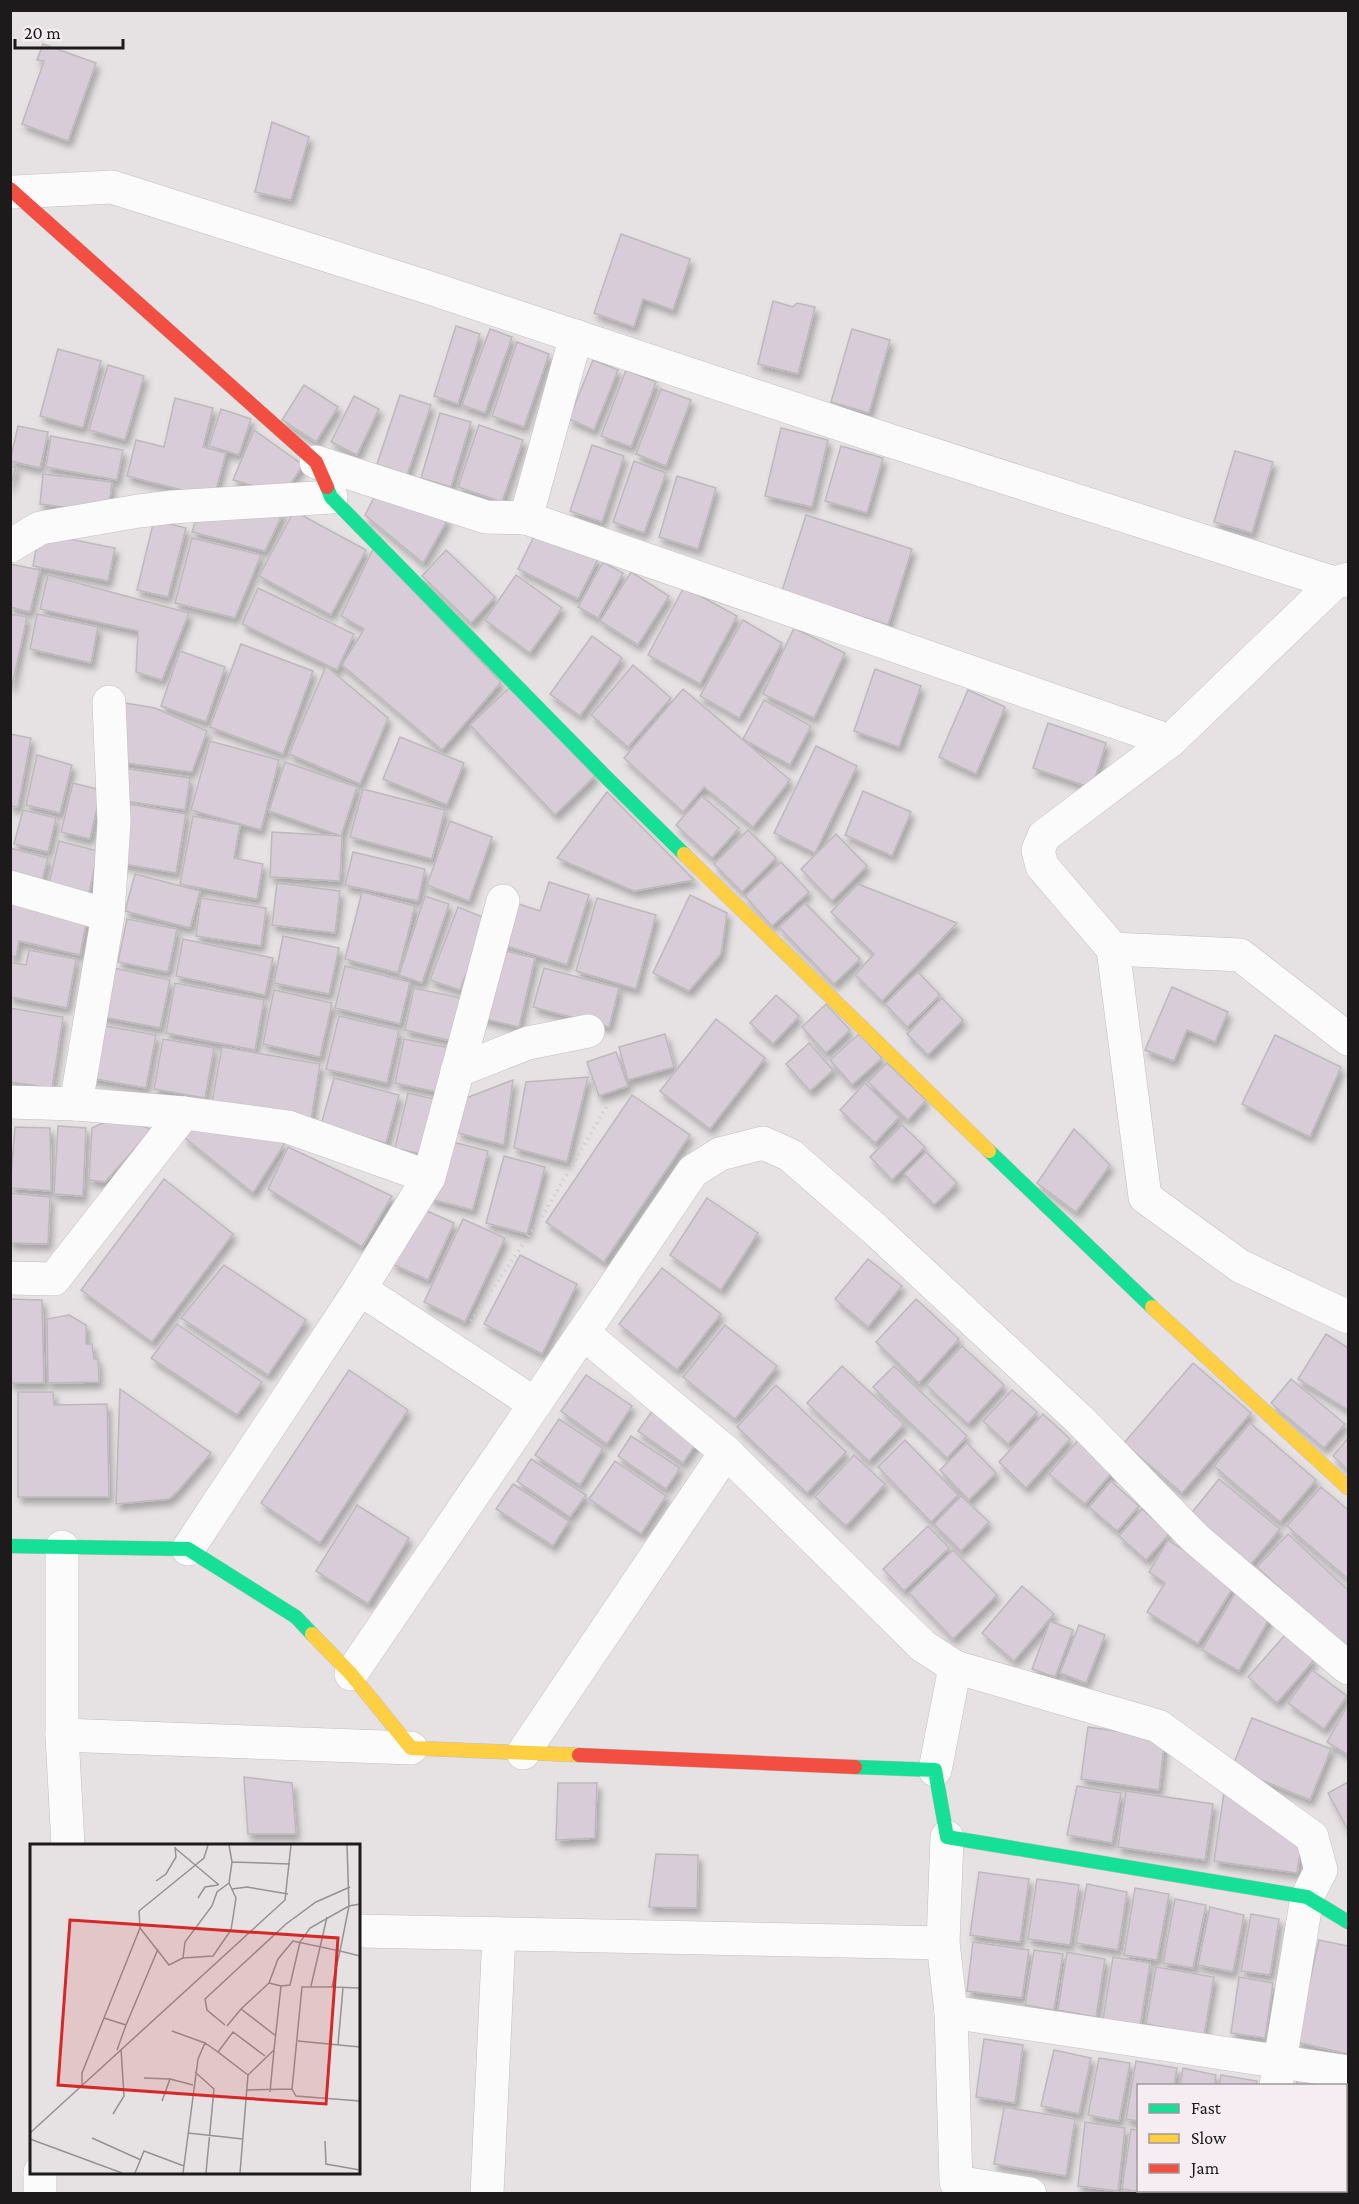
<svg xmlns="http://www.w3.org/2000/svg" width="1359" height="2204" font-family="'Crimson Pro',serif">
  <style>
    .building { fill: #d8ccd8; stroke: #bcb9bb; stroke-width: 1.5; filter: url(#shadow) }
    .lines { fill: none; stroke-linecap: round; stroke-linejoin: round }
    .street-casing { stroke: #c2bec0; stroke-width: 34 }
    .fast-casing { stroke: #c2bec0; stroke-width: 15 }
    .slow-casing { stroke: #c2bec0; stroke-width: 15 }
    .jam-casing { stroke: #c2bec0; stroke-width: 15 }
    .path { stroke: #d0cfd0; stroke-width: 4; stroke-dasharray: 1.5 4.5; stroke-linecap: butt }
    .street { stroke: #fbfbfb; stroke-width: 33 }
    .fast { stroke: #16e098; stroke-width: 14 }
    .slow { stroke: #ffcf43; stroke-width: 14 }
    .jam { stroke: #f24e42; stroke-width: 14 }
    .inset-road { fill: none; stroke: #969294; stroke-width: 1.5 }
    .view { fill: #d62828; fill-opacity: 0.15; stroke: #d62828; stroke-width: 3 }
    .inset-edge { fill: none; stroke: #1d1a1b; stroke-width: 3 }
  </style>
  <defs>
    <filter id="shadow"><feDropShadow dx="3.5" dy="6" stdDeviation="3" flood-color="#0004"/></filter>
  </defs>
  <rect width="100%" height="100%" fill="#e6e2e4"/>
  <g class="building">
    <path d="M43,44L96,63L68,141L22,124L44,61L37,60Z"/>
    <path d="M272,122L309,137L291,200L255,192Z"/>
    <path d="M621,234L690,259L673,310L643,299L634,327L594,313Z"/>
    <path d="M773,301L793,307L797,303L815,307L798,374L758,364Z"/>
    <path d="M456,326L480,334L458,404L434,396Z"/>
    <path d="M490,329L512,337L485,413L462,405Z"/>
    <path d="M852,329L890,340L869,413L831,402Z"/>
    <path d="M517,342L549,354L524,427L492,416Z"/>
    <path d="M58,349L101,361L83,428L40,416Z"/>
    <path d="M593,360L618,370L594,430L569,419Z"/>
    <path d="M108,365L144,376L125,440L89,430Z"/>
    <path d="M626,370L656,382L631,447L601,436Z"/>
    <path d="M304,385L338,407L316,442L282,420Z"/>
    <path d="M661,389L691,400L666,466L636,454Z"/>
    <path d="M400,395L431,405L407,475L377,464Z"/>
    <path d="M354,396L379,409L357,455L331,442Z"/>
    <path d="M175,398L213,408L203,447L226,453L214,498L127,476L136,440L164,447Z"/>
    <path d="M221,409L251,419L239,455L209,446Z"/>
    <path d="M440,413L471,422L451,487L421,478Z"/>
    <path d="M479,425L523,440L502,502L458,487Z"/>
    <path d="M18,426L48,432L40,468L10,461Z"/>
    <path d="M781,428L828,440L812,507L765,496Z"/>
    <path d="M254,430L303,465L284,494L233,480Z"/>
    <path d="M51,436L123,450L117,480L46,467Z"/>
    <path d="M592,445L624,456L602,522L570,511Z"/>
    <path d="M841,446L883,458L867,513L825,501Z"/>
    <path d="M1235,451L1273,462L1252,533L1214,522Z"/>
    <path d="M634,461L666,473L644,533L613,522Z"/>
    <path d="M10,466L16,467L10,488Z"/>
    <path d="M43,474L112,482L108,513L40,504Z"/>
    <path d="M677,476L716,488L698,549L659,537Z"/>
    <path d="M378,490L448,519L423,563L365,515Z"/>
    <path d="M284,511L265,551L192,532L198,512Z"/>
    <path d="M294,511L366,550L331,615L259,576Z"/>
    <path d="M806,515L912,549L888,625L782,591Z"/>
    <path d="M154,520L186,528L168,597L137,590Z"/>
    <path d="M538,528L598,559L578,599L518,569Z"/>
    <path d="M39,533L115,548L108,581L33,566Z"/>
    <path d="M192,538L261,555L235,618L175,603Z"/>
    <path d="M373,549L501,682L442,750L342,665L364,629L341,616Z"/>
    <path d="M446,550L495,597L471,623L422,576Z"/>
    <path d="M603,562L623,573L598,618L578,607Z"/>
    <path d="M10,564L40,570L30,612L10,607Z"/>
    <path d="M631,572L669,596L638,645L600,621Z"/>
    <path d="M48,575L189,613L162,680L136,672L138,631L40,609Z"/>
    <path d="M516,575L562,608L530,653L485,620Z"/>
    <path d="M684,587L737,616L700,684L648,655Z"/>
    <path d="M258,588L354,634L337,670L242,624Z"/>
    <path d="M10,614L27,617L12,686L10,685Z"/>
    <path d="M37,614L98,627L91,663L30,649Z"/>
    <path d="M743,620L782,643L739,718L700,696Z"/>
    <path d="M794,628L845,653L814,718L763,694Z"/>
    <path d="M592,636L622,658L580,716L550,694Z"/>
    <path d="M241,644L313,671L283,754L210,727Z"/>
    <path d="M180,651L225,667L206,722L161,706Z"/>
    <path d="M633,665L671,698L628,747L591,715Z"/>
    <path d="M326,666L388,718L360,784L289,754Z"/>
    <path d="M875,669L921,686L899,747L854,731Z"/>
    <path d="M510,687L595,776L555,815L470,725Z"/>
    <path d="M683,689L790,780L753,827L704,787L683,812L624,758Z"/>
    <path d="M968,690L1005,707L976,774L939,757Z"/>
    <path d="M764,700L811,726L790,765L743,739Z"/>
    <path d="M119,702L155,708L207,731L192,772L118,762Z"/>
    <path d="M1048,723L1106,743L1092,788L1033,768Z"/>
    <path d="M10,734L31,738L18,807L10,806Z"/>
    <path d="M400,737L464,763L447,805L383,779Z"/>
    <path d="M210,741L279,760L261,830L191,810Z"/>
    <path d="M816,746L857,766L815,853L774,833Z"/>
    <path d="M37,755L72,765L60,813L26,805Z"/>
    <path d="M285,762L357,787L341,836L269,811Z"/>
    <path d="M122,768L190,778L185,810L118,800Z"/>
    <path d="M73,783L101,790L90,839L61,832Z"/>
    <path d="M363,789L445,810L432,859L350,837Z"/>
    <path d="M863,791L911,812L892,856L845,835Z"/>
    <path d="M607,792L694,880L634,891L557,858Z"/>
    <path d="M702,796L739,828L712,858L676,825Z"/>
    <path d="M128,804L186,814L176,873L118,863Z"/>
    <path d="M23,810L56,818L48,852L14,844Z"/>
    <path d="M193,816L240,825L234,858L263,864L257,899L180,884Z"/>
    <path d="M450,821L492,837L469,901L427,885Z"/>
    <path d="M748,830L776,858L742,892L714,864Z"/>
    <path d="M272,832L342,836L340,881L270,877Z"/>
    <path d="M836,834L867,866L832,901L801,869Z"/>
    <path d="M59,841L98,851L88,897L48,888Z"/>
    <path d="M10,848L48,858L40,889L10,881Z"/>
    <path d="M353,852L425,869L418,901L345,885Z"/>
    <path d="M781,862L809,892L772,926L745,896Z"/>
    <path d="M135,874L200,891L190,928L125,911Z"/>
    <path d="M549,882L589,895L567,965L500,944L513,902L540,911Z"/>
    <path d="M277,883L340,891L335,933L272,925Z"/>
    <path d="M858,884L957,923L882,1001L855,975L874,954L831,912Z"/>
    <path d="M362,892L415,906L398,973L345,959Z"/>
    <path d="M690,895L727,913L721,954L689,991L653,973Z"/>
    <path d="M425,896L449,904L422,983L399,975Z"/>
    <path d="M10,897L88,914L80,955L19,941L16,957L10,956Z"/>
    <path d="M201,898L266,908L261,946L196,936Z"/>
    <path d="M597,898L656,915L636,989L576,971Z"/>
    <path d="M805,903L860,959L834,984L779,927Z"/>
    <path d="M458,907L487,919L460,990L430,980Z"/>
    <path d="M127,919L177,929L168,972L118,962Z"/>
    <path d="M283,936L339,948L329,994L274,983Z"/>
    <path d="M183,939L273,958L265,995L176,976Z"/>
    <path d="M497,949L535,958L519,1027L481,1018Z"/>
    <path d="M29,950L76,959L67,1008L10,997V962L26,965Z"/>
    <path d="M345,966L410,982L400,1024L335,1008Z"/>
    <path d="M109,967L170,980L160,1028L98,1016Z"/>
    <path d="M544,968L619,988L609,1027L533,1007Z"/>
    <path d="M918,972L940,995L907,1027L885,1004Z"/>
    <path d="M175,983L264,1000L255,1050L166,1033Z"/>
    <path d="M1172,987L1228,1012L1215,1042L1187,1030L1174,1061L1145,1050Z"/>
    <path d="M414,988L461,998L452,1041L405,1030Z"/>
    <path d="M274,990L332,1003L320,1057L263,1044Z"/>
    <path d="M776,995L799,1016L773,1044L750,1023Z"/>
    <path d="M942,998L963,1020L928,1055L907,1034Z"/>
    <path d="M826,1004L850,1030L826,1053L802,1027Z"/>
    <path d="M10,1008L63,1017L52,1088L10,1082Z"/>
    <path d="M339,1016L399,1030L387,1083L326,1069Z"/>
    <path d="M716,1019L765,1058L710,1129L660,1091Z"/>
    <path d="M100,1025L156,1035L146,1088L90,1078Z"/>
    <path d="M665,1034L674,1067L628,1080L619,1047Z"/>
    <path d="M859,1034L882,1058L852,1085L830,1060Z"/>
    <path d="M1275,1035L1341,1067L1310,1137L1242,1104Z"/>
    <path d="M163,1039L214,1048L205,1098L154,1089Z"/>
    <path d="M404,1039L450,1048L442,1093L395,1083Z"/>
    <path d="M809,1043L833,1070L810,1091L786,1064Z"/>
    <path d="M222,1047L320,1064L311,1120L212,1102Z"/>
    <path d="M616,1052L628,1086L599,1096L587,1062Z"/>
    <path d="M887,1063L926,1100L908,1120L868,1082Z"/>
    <path d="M588,1077L567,1162L514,1148L526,1082Z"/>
    <path d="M334,1078L399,1095L386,1143L321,1125Z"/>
    <path d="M513,1080L504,1145L458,1133L466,1098Z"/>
    <path d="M865,1083L899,1117L875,1143L840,1110Z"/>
    <path d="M408,1093L438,1100L425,1155L395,1148Z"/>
    <path d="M632,1095L690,1135L604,1262L546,1222Z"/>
    <path d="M109,1120L140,1124L151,1130L105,1182L89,1180L92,1128Z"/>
    <path d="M196,1121L285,1143L253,1193L184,1137Z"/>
    <path d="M902,1125L925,1147L892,1180L870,1157Z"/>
    <path d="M58,1126L86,1128L83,1196L54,1194Z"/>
    <path d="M15,1127L50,1128L51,1191L10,1188Z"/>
    <path d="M1074,1129L1110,1165L1076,1212L1037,1183Z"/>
    <path d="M445,1140L488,1151L473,1210L430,1199Z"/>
    <path d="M288,1147L392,1196L362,1247L268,1189Z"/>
    <path d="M926,1152L957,1183L934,1205L904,1174Z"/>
    <path d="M504,1156L545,1167L527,1234L486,1223Z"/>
    <path d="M164,1179L233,1234L152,1342L81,1290Z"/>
    <path d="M10,1193L50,1197L48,1244L10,1243Z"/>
    <path d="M707,1198L758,1233L721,1290L670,1255Z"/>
    <path d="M418,1207L454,1223L428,1280L392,1264Z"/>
    <path d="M463,1219L505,1238L465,1322L424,1302Z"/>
    <path d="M520,1255L577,1284L542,1354L484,1324Z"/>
    <path d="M868,1259L902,1286L868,1327L835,1299Z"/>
    <path d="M224,1265L306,1320L268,1375L181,1318Z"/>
    <path d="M662,1268L721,1314L677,1370L619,1324Z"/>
    <path d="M10,1299L42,1300L44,1383H10Z"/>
    <path d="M916,1299L959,1339L919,1383L876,1342Z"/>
    <path d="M69,1315L86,1325V1344H92L94,1359H98L99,1382L48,1383L47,1319Z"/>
    <path d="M177,1324L262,1382L237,1415L151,1358Z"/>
    <path d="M725,1325L777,1366L735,1419L683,1377Z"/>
    <path d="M1326,1334L1348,1348V1410L1298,1379Z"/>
    <path d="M962,1346L1004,1385L968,1424L926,1385Z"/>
    <path d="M1193,1363L1251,1413L1182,1493L1124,1443Z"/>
    <path d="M842,1366L904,1424L869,1461L807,1403Z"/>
    <path d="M894,1366L967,1436L947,1458L873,1387Z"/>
    <path d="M349,1370L408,1410L320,1543L261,1503Z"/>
    <path d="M586,1375L632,1406L607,1444L561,1411Z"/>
    <path d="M1291,1379L1345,1424L1324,1448L1271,1403Z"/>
    <path d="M776,1385L846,1452L807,1493L737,1427Z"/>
    <path d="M120,1389L211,1453L177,1492L169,1499L116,1504Z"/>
    <path d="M1012,1390L1037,1412L1008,1444L983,1421Z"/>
    <path d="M18,1392H53L54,1405L107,1404L109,1497H18Z"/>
    <path d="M655,1407L700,1438L683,1463L638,1431Z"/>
    <path d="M1043,1414L1070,1439L1026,1488L999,1462Z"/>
    <path d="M559,1419L603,1448L580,1485L535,1455Z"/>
    <path d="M1250,1423L1316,1480L1280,1522L1214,1466Z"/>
    <path d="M631,1436L680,1468L666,1489L618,1456Z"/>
    <path d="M1080,1438L1116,1468L1085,1504L1049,1474Z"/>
    <path d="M1348,1438V1470L1333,1456Z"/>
    <path d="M905,1440L958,1495L931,1522L878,1467Z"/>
    <path d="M967,1443L996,1473L969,1500L940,1470Z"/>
    <path d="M854,1455L885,1484L846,1526L815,1497Z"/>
    <path d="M531,1459L586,1495L570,1517L517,1481Z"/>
    <path d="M615,1461L666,1496L641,1534L589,1499Z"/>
    <path d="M1219,1479L1280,1529L1251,1564L1190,1515Z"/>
    <path d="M1111,1481L1139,1506L1117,1531L1089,1507Z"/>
    <path d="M513,1484L569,1521L553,1546L496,1509Z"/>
    <path d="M1321,1487L1348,1510V1579L1287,1526Z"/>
    <path d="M961,1496L989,1522L961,1551L934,1524Z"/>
    <path d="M357,1505L409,1538L368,1604L316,1571Z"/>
    <path d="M1142,1509L1170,1533L1146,1560L1119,1536Z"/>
    <path d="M928,1526L949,1548L904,1591L883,1569Z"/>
    <path d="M1288,1534L1348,1590V1648L1347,1650L1257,1567Z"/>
    <path d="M1168,1540L1236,1583L1198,1644L1147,1612L1165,1583L1149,1572Z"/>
    <path d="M953,1550L997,1595L953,1639L909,1593Z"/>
    <path d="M1022,1586L1054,1614L1014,1661L982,1633Z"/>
    <path d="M1237,1590L1274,1611L1239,1671L1202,1650Z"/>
    <path d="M1050,1621L1073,1630L1055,1677L1032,1669Z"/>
    <path d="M1079,1625L1105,1635L1086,1683L1060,1673Z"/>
    <path d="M1285,1635L1314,1660L1277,1703L1248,1677Z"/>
    <path d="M1312,1670L1347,1696L1324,1729L1288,1703Z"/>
    <path d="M1348,1705V1755L1327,1742Z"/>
    <path d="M1252,1718L1331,1749L1310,1800L1232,1768Z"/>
    <path d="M1088,1727L1165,1738L1159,1790L1081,1779Z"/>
    <path d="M244,1777L292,1783L296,1834H248Z"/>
    <path d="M1348,1782V1830L1328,1793Z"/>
    <path d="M558,1783H597L595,1838L556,1840Z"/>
    <path d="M1077,1786L1121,1793L1112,1843L1067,1835Z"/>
    <path d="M1225,1786L1301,1845L1297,1873L1214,1861Z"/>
    <path d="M1126,1791L1213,1804L1205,1860L1118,1847Z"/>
    <path d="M656,1854L698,1855L697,1908L649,1907Z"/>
    <path d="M979,1872L1029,1879L1020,1942L970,1935Z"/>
    <path d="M1037,1879L1079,1885L1070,1945L1028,1939Z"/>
    <path d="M1087,1884L1127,1892L1118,1950L1076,1943Z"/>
    <path d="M1135,1888L1169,1894L1157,1960L1124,1955Z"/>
    <path d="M1175,1899L1206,1905L1193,1968L1163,1963Z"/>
    <path d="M1210,1907L1244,1915L1233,1972L1198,1965Z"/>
    <path d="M1251,1914L1279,1919L1270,1975L1241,1971Z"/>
    <path d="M1319,1940L1348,1946V2054L1296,2042Z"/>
    <path d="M973,1942L1029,1950L1022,1998L967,1991Z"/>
    <path d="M1034,1950L1063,1954L1054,2010L1025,2005Z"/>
    <path d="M1067,1952L1105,1959L1096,2017L1058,2010Z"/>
    <path d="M1113,1957L1150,1963L1140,2027L1103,2020Z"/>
    <path d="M1156,1967L1214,1977L1204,2035L1146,2024Z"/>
    <path d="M1239,1977L1273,1983L1265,2038L1231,2033Z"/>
    <path d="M984,2039L1023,2045L1015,2103L976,2097Z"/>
    <path d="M1054,2050L1091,2058L1079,2114L1041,2106Z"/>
    <path d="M1099,2058L1130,2063L1119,2121L1088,2115Z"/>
    <path d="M1136,2061L1177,2068L1174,2086H1138V2121L1126,2119Z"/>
    <path d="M1183,2068L1216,2075L1214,2086H1180Z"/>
    <path d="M1221,2075L1257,2081L1256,2086H1219Z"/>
    <path d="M1297,2079L1336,2086H1296Z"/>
    <path d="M1004,2107L1075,2119L1066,2176L994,2164Z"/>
    <path d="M1085,2122L1125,2128L1118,2191L1078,2186Z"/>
    <path d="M1131,2129L1138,2130V2190H1156V2194L1122,2189Z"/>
    <path d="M1346,2165L1348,2166V2194H1329V2190H1346Z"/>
    <rect x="1161" y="2190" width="34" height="4"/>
    <path d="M1201,2190H1247L1246,2194H1201Z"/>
    <path d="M1280,2190H1321L1320,2194H1279Z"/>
  </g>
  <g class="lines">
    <defs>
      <g id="street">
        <path d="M14,192L112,187L433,289L891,441L1334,583"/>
        <path d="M576,336L526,518L1170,741"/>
        <path d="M316,462L486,517L526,518"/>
        <path d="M10,546L40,528L139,511L172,507L331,497"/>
        <path d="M1348,579L1334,583L1170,741L1044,836L1038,850L1042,866L1113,949L1240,955L1348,1039"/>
        <path d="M10,887L108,915L76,1104"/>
        <path d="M108,915L114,822L109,702"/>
        <path d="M1113,949L1145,1197L1240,1266L1348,1317"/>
        <path d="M457,1071L528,1043L588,1031"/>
        <path d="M10,1102L76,1104L184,1113L288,1127L429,1177L360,1289"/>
        <path d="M429,1177L503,901"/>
        <path d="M10,1278L54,1279L184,1113"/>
        <path d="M583,1333L693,1171L720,1154L763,1143L790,1155L877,1231L1080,1420L1195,1538L1348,1668"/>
        <path d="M726,1452L923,1646L955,1667"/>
        <path d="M62,1547V1735L68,1846"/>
        <path d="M188,1549L360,1289L535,1404L351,1674"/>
        <path d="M62,1735L411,1748"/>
        <path d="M523,1753L726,1452L583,1333L535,1404"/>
        <path d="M935,1770L955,1667L1158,1726L1312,1837L1321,1870L1307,1897L1276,2086"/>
        <path d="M358,1931L943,1943L951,2012L956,2182L1030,2194"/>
        <path d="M943,1943L947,1837"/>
        <path d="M951,2012L1348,2072"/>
        <path d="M40,2194V2172"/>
        <path d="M487,2194L499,1934"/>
        <path d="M1260,2194L1261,2190"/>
      </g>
      <g id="fast">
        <path d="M327,487L331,497L608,779L684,854"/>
        <path d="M989,1151L1152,1307"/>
        <path d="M10,1546L188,1549L296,1617L312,1634"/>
        <path d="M855,1767L935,1770L947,1837L1307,1897L1348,1922"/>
      </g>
      <g id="slow">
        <path d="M684,854L989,1151"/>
        <path d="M1152,1307L1348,1488"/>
        <path d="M312,1634L351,1674L411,1748L579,1755"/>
      </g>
      <g id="jam">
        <path d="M10,189L316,462L327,487"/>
        <path d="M579,1755L855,1767"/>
      </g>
    </defs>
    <use href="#street" class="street-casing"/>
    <use href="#fast" class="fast-casing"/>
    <use href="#slow" class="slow-casing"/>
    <use href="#jam" class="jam-casing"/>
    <path class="path" d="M471,1321L544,1213L607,1106"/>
    <use href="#street" class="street"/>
    <use href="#fast" class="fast"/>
    <use href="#slow" class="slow"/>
    <use href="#jam" class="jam"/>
  </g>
  <g transform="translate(30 1844)">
    <rect width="330" height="330" fill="#e6e2e4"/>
    <path class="inset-road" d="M178,1L174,14L109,67L110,84L139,121L153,114L155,98L182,62L187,48L199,39M199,1L202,18L260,20M145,4L189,41M126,37L136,30L146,13L145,3M202,45L217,43L258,50M168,54L175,43L188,41M330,60L319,62L310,107L330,112M153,114L183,112L201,86L206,54L199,39L202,18M251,142L239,139L248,115L263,97L310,107L302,143H272L262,245L266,252L330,257M281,142L297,73M302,143L330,144M211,165L239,139M74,174L96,181L128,105M195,181L177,166L175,155L256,80L286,58L320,43M197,182L211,165L246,192M142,187L175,199M268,197L330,203M308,201L313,144M87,206L96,181M165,228L184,245L176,329M218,231L188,208L203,188L235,212M114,234L140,235M52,241V229L110,84M217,246L262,245M240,248L244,206M132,257L140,235L163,241M83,270L94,252L91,205M0,289L255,56L261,1M158,289L213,295M62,294L111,316M0,295L92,329M295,297L296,320L330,326M105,329L114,307L154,322M153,329L168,215L175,199L188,208M210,329L218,231L244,206L251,142L260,141L270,98L280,84L319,62L317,1"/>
    <path class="view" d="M40,76L308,94L296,260L28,241Z"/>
    <rect width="330" height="330" class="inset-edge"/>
  </g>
  <rect width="1359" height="2204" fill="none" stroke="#1d1a1b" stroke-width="24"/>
  <rect x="1137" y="2084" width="210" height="108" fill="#f5edf1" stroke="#9f999b" stroke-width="1.5"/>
  <rect x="1149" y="2104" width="30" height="9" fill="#16e098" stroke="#9f999b" stroke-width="1.5"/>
  <text x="1191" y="2114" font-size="18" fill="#1d1a1b">Fast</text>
  <rect x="1149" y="2134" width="30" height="9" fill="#ffcf43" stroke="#9f999b" stroke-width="1.5"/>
  <text x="1191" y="2144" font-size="18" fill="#1d1a1b">Slow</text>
  <rect x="1149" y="2164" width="30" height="9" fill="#f24e42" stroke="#9f999b" stroke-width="1.5"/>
  <text x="1191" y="2174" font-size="18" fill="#1d1a1b">Jam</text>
  <path d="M15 39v9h108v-9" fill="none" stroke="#1d1a1b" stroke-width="3"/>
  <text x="24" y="39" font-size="18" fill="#1d1a1b" stroke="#f5edf1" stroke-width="4.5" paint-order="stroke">20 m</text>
</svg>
